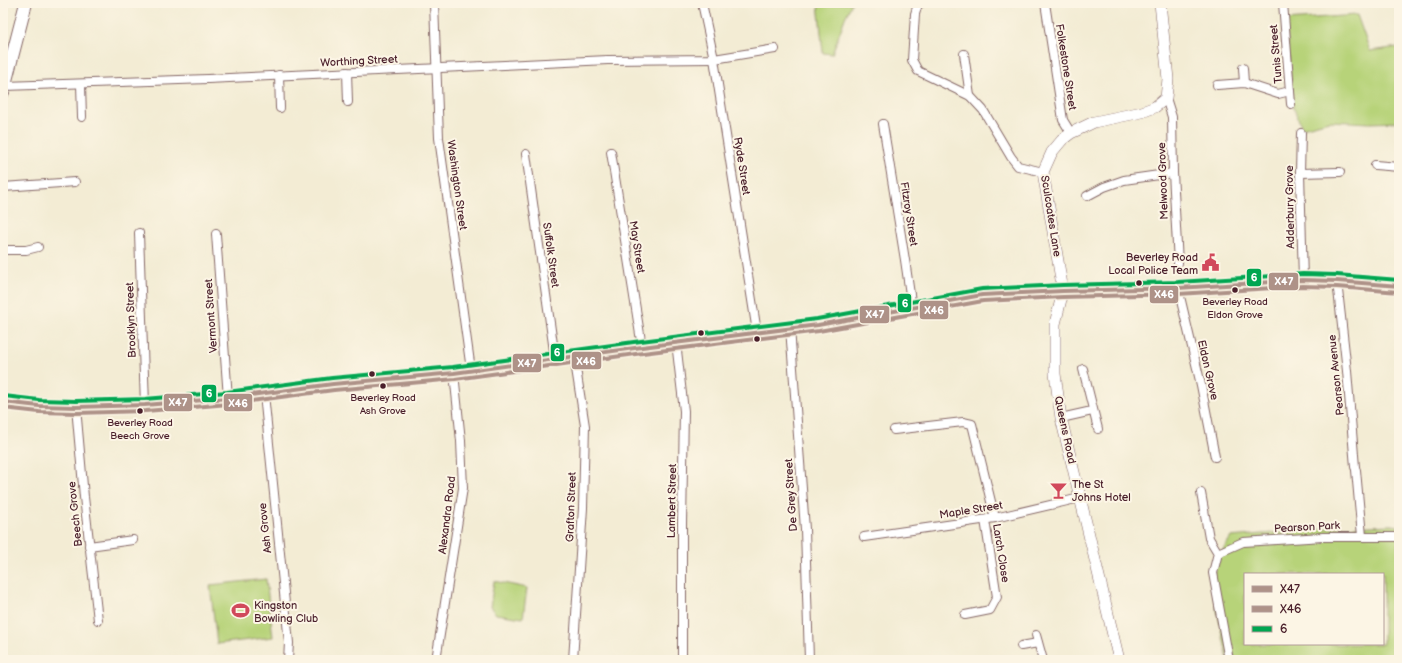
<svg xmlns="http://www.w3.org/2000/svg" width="1402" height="663" font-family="'Balsamiq Sans',sans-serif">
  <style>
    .green { fill: #b7d379; stroke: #807952; fill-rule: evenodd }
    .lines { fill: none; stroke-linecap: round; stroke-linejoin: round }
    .street-casing { stroke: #856766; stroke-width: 10 }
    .secondary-casing { stroke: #856766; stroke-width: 12 }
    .primary-casing { stroke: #856766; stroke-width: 14 }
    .street { stroke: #fff; stroke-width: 8 }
    .secondary { stroke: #fff; stroke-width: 11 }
    .primary { stroke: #fff; stroke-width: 12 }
    .bus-1-casing { stroke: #fcf5e5; stroke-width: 7 }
    .bus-2-casing { stroke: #fcf5e5; stroke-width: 7 }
    .bus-3-casing { stroke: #fcf5e5; stroke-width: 7 }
    .bus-1 { stroke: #ae9288; stroke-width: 4 }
    .bus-2 { stroke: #ae9288; stroke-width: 4 }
    .bus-3 { stroke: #00a651; stroke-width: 4 }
    .bus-dot { fill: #4a1f2b; stroke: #fcf5e5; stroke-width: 1.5 }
    .labels { text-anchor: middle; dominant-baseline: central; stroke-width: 4; stroke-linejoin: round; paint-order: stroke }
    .bus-label { font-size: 10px; fill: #4a1f2b; stroke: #fcf5e5 }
    .street-label { font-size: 11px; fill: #4a1f2b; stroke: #fcf5e5 }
    .poi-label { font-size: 11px; fill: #4a1f2b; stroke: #fcf5e5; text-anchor: start }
    .line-badge { stroke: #fcf5e5; stroke-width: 1.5 }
    .badge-label { font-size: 11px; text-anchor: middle; font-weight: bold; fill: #fff }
  </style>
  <rect width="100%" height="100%" fill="#fcf5e5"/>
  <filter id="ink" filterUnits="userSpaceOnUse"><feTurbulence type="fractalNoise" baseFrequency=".025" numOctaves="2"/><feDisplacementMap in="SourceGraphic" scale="8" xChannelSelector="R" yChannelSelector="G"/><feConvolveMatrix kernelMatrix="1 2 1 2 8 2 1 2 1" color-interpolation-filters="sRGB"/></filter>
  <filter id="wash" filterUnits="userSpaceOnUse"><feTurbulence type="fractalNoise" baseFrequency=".012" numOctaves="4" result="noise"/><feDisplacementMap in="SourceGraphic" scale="16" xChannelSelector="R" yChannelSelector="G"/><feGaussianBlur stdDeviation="0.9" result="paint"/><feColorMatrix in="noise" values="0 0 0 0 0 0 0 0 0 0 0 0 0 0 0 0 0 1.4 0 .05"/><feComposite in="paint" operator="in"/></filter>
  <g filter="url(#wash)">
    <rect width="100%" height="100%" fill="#f3ecd4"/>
    <g class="green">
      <path d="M818,3H852L845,18L832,54L823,53Z"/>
      <path d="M1357,15L1370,51L1399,47V122L1370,123L1329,121L1302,128L1293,106L1286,20Z"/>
      <path d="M1391,525L1399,526V660H1228L1211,582L1220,555L1231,537L1314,529ZM1245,574H1383V644H1245Z"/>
      <path d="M266,579L273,637L217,644L210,585Z"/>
      <path d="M494,581L527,588L523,618L496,614L490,607Z"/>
    </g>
  </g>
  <g filter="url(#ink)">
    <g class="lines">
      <defs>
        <g id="street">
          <path d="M434,3L439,138L471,370"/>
          <path d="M702,3L714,59L757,332"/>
          <path d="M921,3L918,4L915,14L912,60L918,71L970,96L983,110L1011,157L1018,166L1043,172"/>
          <path d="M1045,3L1063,120L1071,133"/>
          <path d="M1283,3L1291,104"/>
          <path d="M964,54L970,96"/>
          <path d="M1243,68L1244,83"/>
          <path d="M347,72L348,102"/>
          <path d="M279,75L280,108"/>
          <path d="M81,84L82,117"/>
          <path d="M1217,85L1244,83L1278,94L1290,91"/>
          <path d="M5,86L208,79L608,60L714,59L775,49"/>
          <path d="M1166,98L1172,117L1173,173L1178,263"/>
          <path d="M883,124L905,260L912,308"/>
          <path d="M1301,133L1300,173L1303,280"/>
          <path d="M611,152L642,347"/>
          <path d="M526,154L555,358"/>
          <path d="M1375,165L1399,167"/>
          <path d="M1300,173L1340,172"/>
          <path d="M3,187L75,182"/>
          <path d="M1087,196L1104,187L1124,180L1173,173"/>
          <path d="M139,233L145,405"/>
          <path d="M216,234L228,398"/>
          <path d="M3,250H26L38,247"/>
          <path d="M1337,281L1347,371L1355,467"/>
          <path d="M1178,288L1201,385L1215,457"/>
          <path d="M790,328L805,529L809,660"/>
          <path d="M676,342L684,411L682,524V660"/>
          <path d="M1083,369L1098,429"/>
          <path d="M264,394L289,643L288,660"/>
          <path d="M76,407L84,497L98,620"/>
          <path d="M1061,418L1092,411"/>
          <path d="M894,430L963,422L972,424L995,518"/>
          <path d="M1356,470L1362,536"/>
          <path d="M1201,493L1209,538L1218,553"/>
          <path d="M864,537L995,518L1080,498"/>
          <path d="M89,546L133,540"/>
          <path d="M965,615L990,610L997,597L985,520"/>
          <path d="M1036,635L1043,660"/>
          <path d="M1021,646L1038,643"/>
          <path d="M436,660L463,488L461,441L454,373"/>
          <path d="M573,660L583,508L585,426L574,356"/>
          <path d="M1229,660L1213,573L1218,553L1243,542L1323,537H1399"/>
        </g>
        <path id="secondary" d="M1119,660L1061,418L1055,374V324L1063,291L1043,172L1052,152L1062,140L1071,133L1094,122L1142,112L1155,107L1166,98L1168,79L1160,3"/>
        <g id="primary">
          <path d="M3,92L26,3"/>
          <path d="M3,402L39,406L76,407L145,405L228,398L333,384L454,373L642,347L818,325L982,295L1063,291L1178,288L1303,280L1337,281L1399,286"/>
        </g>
      </defs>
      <use href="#street" class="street-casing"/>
      <use href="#secondary" class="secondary-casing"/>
      <use href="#primary" class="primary-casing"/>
      <use href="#street" class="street"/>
      <use href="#secondary" class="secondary"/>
      <use href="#primary" class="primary"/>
      <defs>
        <path id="bus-1" d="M3,402L39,406L76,407L145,405L228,398L333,384L454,373L642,347L818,325L982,295L1063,291L1178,288L1303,280L1337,281L1399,286"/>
        <path id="bus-2" d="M3,408L39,412L76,413L146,411L229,404L334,390L455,379L643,353L819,331L983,301L1063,297L1178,294L1303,286L1337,287L1399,292"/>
        <path id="bus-3" d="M4,396L39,400L76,401L145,399L227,392L332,378L453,367L641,341L817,319L982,289L1063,285L1178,282L1303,274L1337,275L1399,280"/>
      </defs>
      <use href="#bus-1" class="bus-1-casing"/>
      <use href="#bus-2" class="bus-2-casing"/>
      <use href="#bus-3" class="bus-3-casing"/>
      <use href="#bus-1" class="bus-1"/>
      <use href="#bus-2" class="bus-2"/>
      <use href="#bus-3" class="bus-3"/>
    </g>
  </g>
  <defs>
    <symbol id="civic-bare" viewBox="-9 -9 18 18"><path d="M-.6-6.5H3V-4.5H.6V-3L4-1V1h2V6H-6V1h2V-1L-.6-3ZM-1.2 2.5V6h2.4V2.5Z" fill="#d1495b" stroke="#fcf5e5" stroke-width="2.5" paint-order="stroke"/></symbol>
    <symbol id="bar-bare" viewBox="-9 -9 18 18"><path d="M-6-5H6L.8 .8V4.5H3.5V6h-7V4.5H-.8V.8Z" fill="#d1495b" stroke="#fcf5e5" stroke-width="2.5" paint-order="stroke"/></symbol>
    <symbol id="stadium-bare" viewBox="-9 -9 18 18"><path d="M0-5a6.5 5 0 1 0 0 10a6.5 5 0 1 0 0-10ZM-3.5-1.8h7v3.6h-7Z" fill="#d1495b" stroke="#fcf5e5" stroke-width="2.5" paint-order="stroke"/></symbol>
  </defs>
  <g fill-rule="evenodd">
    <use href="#civic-bare" x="1198" y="250" width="25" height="25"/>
    <use href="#bar-bare" x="1046" y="478" width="25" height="25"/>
    <use href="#stadium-bare" x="228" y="598" width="25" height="25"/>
  </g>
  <g class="bus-dot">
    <circle cx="1139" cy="283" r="3.5"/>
    <circle cx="1235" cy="290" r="3.5"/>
    <circle cx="701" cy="333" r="3.5"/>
    <circle cx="757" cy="339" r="3.5"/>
    <circle cx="372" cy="374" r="3.5"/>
    <circle cx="383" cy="386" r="3.5"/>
    <circle cx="140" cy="411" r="3.5"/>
  </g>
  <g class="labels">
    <g class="bus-label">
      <text x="1235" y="302">Beverley Road<tspan x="1235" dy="13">Eldon Grove</tspan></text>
      <text x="383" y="398">Beverley Road<tspan x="383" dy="13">Ash Grove</tspan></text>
      <text x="140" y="423">Beverley Road<tspan x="140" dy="13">Beech Grove</tspan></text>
    </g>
    <g class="street-label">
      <text transform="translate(1276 54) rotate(-95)">Tunis Street</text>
      <text transform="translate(359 61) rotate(-3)">Worthing Street</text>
      <text transform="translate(1066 67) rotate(81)">Folkestone Street</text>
      <text transform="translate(742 166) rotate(81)">Ryde Street</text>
      <text transform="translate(1163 181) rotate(-92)">Melwood Grove</text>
      <text transform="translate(457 185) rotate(82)">Washington Street</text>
      <text transform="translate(1290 207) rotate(-91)">Adderbury Grove</text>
      <text transform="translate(909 214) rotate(81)">Fitzroy Street</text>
      <text transform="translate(1051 216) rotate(81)">Sculcoates Lane</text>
      <text transform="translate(637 247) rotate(81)">May Street</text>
      <text transform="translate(551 255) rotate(82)">Suffolk Street</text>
      <text transform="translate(211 316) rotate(-94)">Vermont Street</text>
      <text transform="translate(131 320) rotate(-92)">Brooklyn Street</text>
      <text transform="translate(1208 370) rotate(77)">Eldon Grove</text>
      <text transform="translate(1336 375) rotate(-96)">Pearson Avenue</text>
      <text transform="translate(1065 430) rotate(78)">Queens Road</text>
      <text transform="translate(791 495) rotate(-94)">De Grey Street</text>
      <text transform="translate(672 501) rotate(-89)">Lambert Street</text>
      <text transform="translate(571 507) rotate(-88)">Grafton Street</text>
      <text transform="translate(971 510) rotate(-9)">Maple Street</text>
      <text transform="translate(75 514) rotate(-96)">Beech Grove</text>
      <text transform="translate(447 515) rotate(-83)">Alexandra Road</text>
      <text transform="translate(1307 527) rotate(-3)">Pearson Park</text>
      <text transform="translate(265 528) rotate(-96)">Ash Grove</text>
      <text transform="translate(1001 553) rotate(81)">Larch Close</text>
    </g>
    <g class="poi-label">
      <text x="1198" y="257" text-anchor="end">Beverley Road<tspan x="1198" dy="13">Local Police Team</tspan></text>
      <text x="1072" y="484">The St<tspan x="1072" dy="13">Johns Hotel</tspan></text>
      <text x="254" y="605">Kingston<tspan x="254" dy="13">Bowling Club</tspan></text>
    </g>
  </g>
  <g class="line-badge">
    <rect x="1246" y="268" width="16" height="19" rx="4" fill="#00a651"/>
    <rect x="1268" y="272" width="31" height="19" rx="4" fill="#ae9288"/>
    <rect x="1149" y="285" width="30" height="19" rx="4" fill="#ae9288"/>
    <rect x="897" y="293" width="15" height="20" rx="4" fill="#00a651"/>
    <rect x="919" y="300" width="30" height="20" rx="4" fill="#ae9288"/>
    <rect x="859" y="305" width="31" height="19" rx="4" fill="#ae9288"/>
    <rect x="550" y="343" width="15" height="19" rx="4" fill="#00a651"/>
    <rect x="571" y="351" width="31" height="19" rx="4" fill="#ae9288"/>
    <rect x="512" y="353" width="30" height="20" rx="4" fill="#ae9288"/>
    <rect x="201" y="384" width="16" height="19" rx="4" fill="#00a651"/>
    <rect x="163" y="393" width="30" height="19" rx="4" fill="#ae9288"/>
    <rect x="223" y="393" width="30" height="19" rx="4" fill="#ae9288"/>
  </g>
  <g class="badge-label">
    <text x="1254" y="281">6</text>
    <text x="1284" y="285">X47</text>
    <text x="1164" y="298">X46</text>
    <text x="905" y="307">6</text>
    <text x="934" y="314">X46</text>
    <text x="875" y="318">X47</text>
    <text x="557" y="356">6</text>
    <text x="586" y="365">X46</text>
    <text x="527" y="367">X47</text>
    <text x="209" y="397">6</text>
    <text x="178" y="406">X47</text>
    <text x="238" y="407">X46</text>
  </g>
  <rect width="1402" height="663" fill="none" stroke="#fcf5e5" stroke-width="16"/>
  <rect x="1244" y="573" width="140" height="72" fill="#fcf5e5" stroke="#b59f9b"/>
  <rect x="1252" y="586" width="20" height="6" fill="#ae9288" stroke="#b59f9b"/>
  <text x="1280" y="593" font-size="12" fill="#4a1f2b">X47</text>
  <rect x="1252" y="606" width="20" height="6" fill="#ae9288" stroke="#b59f9b"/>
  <text x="1280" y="613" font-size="12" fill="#4a1f2b">X46</text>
  <rect x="1252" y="626" width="20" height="6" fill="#00a651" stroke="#b59f9b"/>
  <text x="1280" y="633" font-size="12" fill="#4a1f2b">6</text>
</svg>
